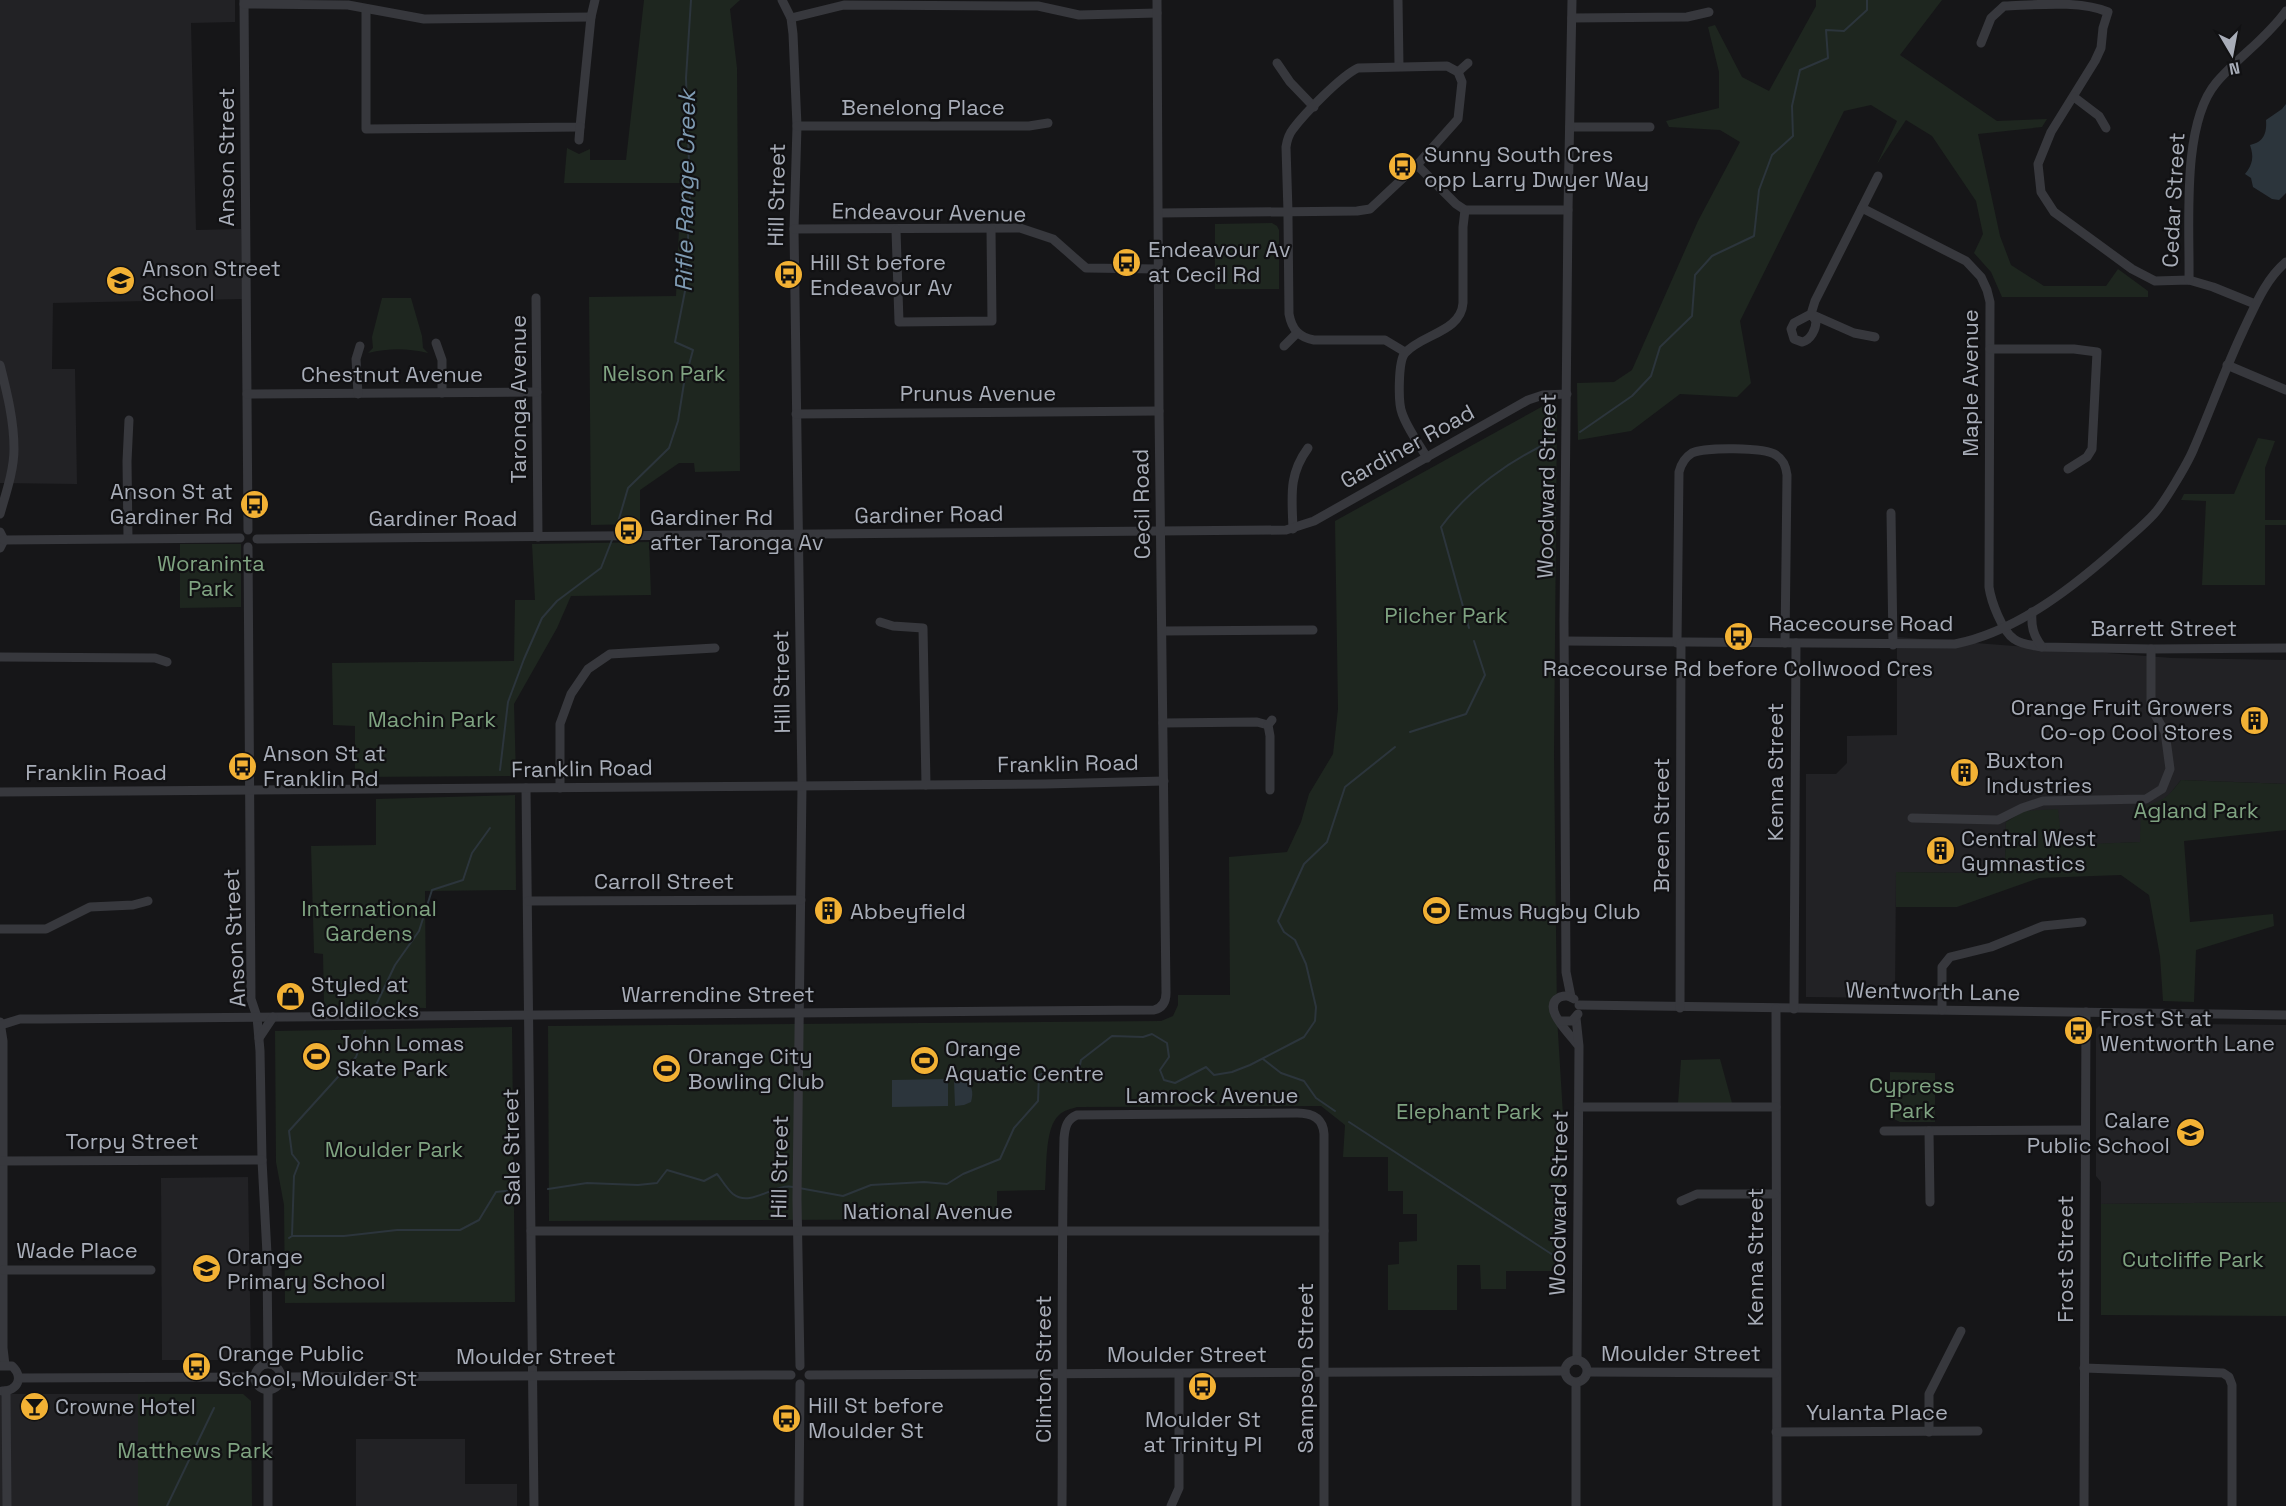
<svg xmlns="http://www.w3.org/2000/svg" width="2286" height="1506" font-family="'Space Grotesk',sans-serif">
  <style>
    .built { fill: #222225 }
    .green { fill: #1e261f }
    .water { fill: #2c353c }
    .lines { fill: none; stroke-linecap: round; stroke-linejoin: round }
    .stream { stroke: #2c353c; stroke-width: 2 }
    .minor { stroke: #37383d; stroke-width: 9 }
    .labels { text-anchor: middle; dominant-baseline: central; stroke-width: 4.5; stroke-linejoin: round; paint-order: stroke }
    .street-label { font-size: 22px; fill: #a8adb8; stroke: #111113 }
    .poi-label { font-size: 22px; fill: #a8adb8; stroke: #111113; text-anchor: start }
    .park-label { font-size: 22px; fill: #7fa381; stroke: #111113 }
    .water-label { font-size: 24px; font-style: italic; fill: #7f9bb3; stroke: #111113 }
  </style>
  <rect width="100%" height="100%" fill="#161618"/>
  <g class="built">
    <path d="M0,0H235V22L191,23L196,230L241,229L242,299L53,303L52,369H75L77,484L0,483Z"/>
    <path d="M1897,637L2172,658L2286,660V784L2181,780L2169,795L2159,803L2140,842L2061,846L2024,811L2006,822L2005,861L1972,873L1896,872L1895,998L1806,997V774H1836L1847,763V736L1897,735Z"/>
    <path d="M2102,1023L2286,1025V1202L2101,1204V1182L2096,1176V1029Z"/>
    <path d="M248,1177L251,1360H162L161,1178Z"/>
    <rect x="0" y="1394" width="138" height="112"/>
    <path d="M356,1439H465V1484H517V1506H356Z"/>
  </g>
  <g class="green">
    <path d="M644,0H740L730,9L737,68L740,471L695,472L694,463H679L640,490V524L591,525L589,297L676,296L681,183H564L567,148L579,154L590,149V160H626Z"/>
    <path d="M1816,0H1942L1900,55L1997,121L2047,119L2042,127L1978,134L2000,236L2011,265L2044,286H2106L2118,269L2148,291V297H2002L1991,272L1974,253L1983,234L1976,201L1932,136L1906,120L1877,164L1897,121L1871,105L1844,111L1740,321L1751,383L1737,397L1680,394L1631,431L1578,440L1577,383L1614,382L1632,370L1698,221L1740,142L1720,130L1669,127L1666,121L1719,108V72L1708,27L1715,25L1742,77L1769,91L1816,6Z"/>
    <path d="M1272,223L1277,226L1279,230V289H1215V224Z"/>
    <path d="M382,298H411L422,336L423,348L428,353C406,348 390,348 368,353L373,348L372,337Z"/>
    <path d="M1545,405L1557,413L1554,754L1557,1017L1563,1115L1560,1271H1506V1289H1481L1480,1265H1457V1310H1388V1265L1399,1264V1242L1417,1241V1214H1403V1191H1388V1157H1343L1345,1125L1321,1106L1077,1107C1071,1109 1064,1110 1059,1115C1044,1128 1047,1171 1045,1190L997,1191V1219L549,1221L548,1026L1161,1021L1173,1016L1178,1005V995H1230L1229,857L1287,852L1301,822L1309,794L1333,754L1338,709L1335,521Z"/>
    <path d="M2258,438L2275,441L2265,468V520H2286V525H2265V585H2202L2206,501L2181,500L2184,494H2234Z"/>
    <path d="M649,542L651,595L571,596L557,628L514,704L516,776L355,777V726L333,725L332,663L514,661L515,600H535L532,544Z"/>
    <path d="M180,544H241V607L180,608Z"/>
    <path d="M2181,780L2286,784V830L2184,841L2190,922L2273,914L2274,926L2196,950L2194,1002L2163,1001L2160,956L2149,895L2121,875L2039,878L1957,907H1896V872L1972,873L2005,861L2006,822L2024,811L2058,809L2062,845L2140,842L2141,806C2163,802 2167,798 2181,780Z"/>
    <path d="M515,795L516,890L425,891L426,1008L324,1006L323,954L314,953L311,846L376,845V799Z"/>
    <path d="M512,1027L515,1302L285,1303L284,1205L276,1162L275,1031Z"/>
    <path d="M1720,1059L1732,1103L1678,1104L1681,1060Z"/>
    <path d="M1890,1072L1935,1073V1122H1900L1890,1117Z"/>
    <path d="M2286,1202V1316L2101,1315V1204Z"/>
    <path d="M138,1394H243L251,1401L252,1506H138Z"/>
  </g>
  <g class="water">
    <path d="M2286,104V193L2279,200L2272,199L2253,187L2251,178L2245,174C2253,164 2254,157 2250,145C2264,142 2267,133 2266,120L2282,109Z"/>
    <path d="M948,1079V1106L892,1107V1080Z"/>
    <path d="M963,1079C972,1085 974,1091 971,1102L964,1105L955,1106L954,1080Z"/>
  </g>
  <g class="lines">
    <g class="stream">
      <path d="M1580,432L1632,396L1651,376L1660,347L1692,316L1695,275L1712,256L1754,236L1759,190L1772,155L1793,136L1792,106L1800,70L1828,58L1826,30L1844,31L1867,10V0"/>
      <path d="M616,529L628,488L669,448L678,421L684,383L693,350L675,342L686,286L690,192L686,78L691,0"/>
      <path d="M1469,628L1441,527C1468,490 1510,460 1552,441"/>
      <path d="M1410,732L1466,714L1485,675L1474,641"/>
      <path d="M500,770L508,702L524,659L542,618L557,601L601,568L612,540"/>
      <path d="M376,1005L395,965L419,931L432,890L463,880L472,853L490,828"/>
      <path d="M1263,1059L1281,1073L1304,1081L1316,1098L1335,1111"/>
      <path d="M1349,1122L1556,1257"/>
      <path d="M799,1188L843,1196L871,1185L924,1182L947,1184L963,1174L1000,1159L1014,1128L1038,1101L1039,1075L1050,1071L1067,1081L1077,1080L1081,1060L1112,1036L1143,1037L1152,1034L1167,1043L1169,1057L1160,1070L1164,1080L1175,1083L1206,1067L1214,1075L1232,1072L1250,1065L1304,1037L1315,1021L1316,1007L1306,964L1295,940L1284,932L1278,921L1304,864L1327,842L1345,787L1395,747"/>
      <path d="M548,1189L587,1183L638,1185L657,1183L667,1170L704,1181L717,1174C722,1180 727,1189 733,1194C751,1208 774,1183 793,1187"/>
      <path d="M292,1235L294,1176L299,1163L292,1154L289,1131L356,1057L365,1031"/>
      <path d="M289,1238L292,1236H344L397,1230H460L479,1220L496,1192L514,1190"/>
      <path d="M167,1506L214,1408"/>
    </g>
    <g class="minor">
      <path d="M244,0L248,530"/>
      <path d="M782,0L791,18L793,34L797,126L794,229L802,785L797,1199L800,1366"/>
      <path d="M1398,0L1399,66"/>
      <path d="M244,4L348,5L424,19L591,17"/>
      <path d="M366,9V129L580,127L591,17L595,0"/>
      <path d="M791,18L844,5L1038,6L1079,15L1157,13"/>
      <path d="M1572,18L1687,17L1709,12"/>
      <path d="M1981,43L1991,18L2004,6C2035,5 2080,0 2108,12L2103,28L2101,48L2095,61L2051,132L2038,164L2041,192L2054,212L2132,269L2155,281L2189,280L2213,287L2255,304"/>
      <path d="M1277,63L1290,82L1314,107"/>
      <path d="M1458,72L1468,63"/>
      <path d="M2074,97L2099,116L2106,128"/>
      <path d="M797,126H1029L1048,123"/>
      <path d="M1570,127H1650"/>
      <path d="M579,140L580,127"/>
      <path d="M1417,165L1456,204L1465,210H1568"/>
      <path d="M1862,208L1966,261L1981,277L1987,290L1990,302L1989,587C1991,601 2002,631 2014,639C2022,645 2032,645 2042,647L2151,649L2286,648"/>
      <path d="M1159,213L1357,211L1370,209L1417,165L1458,119L1462,82L1458,72L1447,66L1358,68C1341,76 1305,113 1293,129C1289,134 1287,140 1286,147L1288,212V218L1289,314C1292,330 1299,337 1314,340H1385L1405,352"/>
      <path d="M794,229L1020,228L1053,239L1086,268L1158,269"/>
      <path d="M896,230L899,322L992,321L991,229"/>
      <path d="M2189,280C2190,226 2181,125 2216,83C2238,57 2266,39 2286,11"/>
      <path d="M536,298L538,537"/>
      <path d="M1875,337L1854,333L1811,314L1794,323L1791,329L1794,339L1802,342C1811,340 1816,329 1816,321L1811,314L1815,301L1878,176"/>
      <path d="M436,343L442,360V393"/>
      <path d="M1284,346L1297,333"/>
      <path d="M1990,349H2074L2097,352L2092,449L2087,457L2068,469"/>
      <path d="M0,365C7,393 14,420 14,449C14,470 6,493 0,514"/>
      <path d="M2227,365L2286,390"/>
      <path d="M247,394L537,392"/>
      <path d="M358,394L356,359L360,346"/>
      <path d="M796,414L1159,411"/>
      <path d="M1427,458C1419,444 1407,428 1402,413C1398,403 1398,361 1405,353C1422,334 1461,332 1463,303V227L1465,210"/>
      <path d="M1891,513L1893,645"/>
      <path d="M1293,529C1292,497 1288,475 1308,448"/>
      <path d="M0,532L4,540L0,548"/>
      <path d="M128,538L127,461L129,420"/>
      <path d="M257,539L1286,530L1314,521L1528,400L1543,395L1567,394"/>
      <path d="M4,540L240,538"/>
      <path d="M248,547L251,999L257,1017L260,1051L262,1160L267,1254L268,1363"/>
      <path d="M2032,612C2031,626 2033,635 2042,647"/>
      <path d="M880,622L893,626L923,628L926,785"/>
      <path d="M1163,631L1313,630"/>
      <path d="M1565,641L1955,644C2019,631 2076,585 2124,542C2134,533 2145,524 2154,514C2164,503 2188,463 2194,448C2211,409 2225,369 2243,331C2255,306 2265,280 2286,262"/>
      <path d="M1677,643L1679,472C1681,464 1684,458 1692,453C1703,447 1765,447 1776,455C1784,460 1786,467 1787,475L1785,643"/>
      <path d="M0,657L155,658L167,662"/>
      <path d="M1163,723L1257,722L1268,725"/>
      <path d="M526,788L534,1506"/>
      <path d="M560,788V724L571,694L588,669L610,654L715,648"/>
      <path d="M1270,790V736L1268,725L1272,720"/>
      <path d="M0,792L1045,784L1164,781"/>
      <path d="M1912,818L1998,820L2022,808L2043,801L2146,799L2162,789L2170,769L2165,732L2151,708V649"/>
      <path d="M528,901L801,900"/>
      <path d="M0,929H46L90,907L133,905L148,901"/>
      <path d="M1571,997L1566,972L1564,620L1568,210L1572,0"/>
      <path d="M1574,999C1569,996 1566,995 1560,997C1540,1007 1570,1034 1577,1044"/>
      <path d="M1579,1005L2286,1015"/>
      <path d="M1680,1008L1681,643"/>
      <path d="M1776,1009L1777,1506"/>
      <path d="M1794,1009L1796,643"/>
      <path d="M1942,1010V967L1950,957L1991,947L2043,926L2082,922"/>
      <path d="M1576,1018L1579,1046L1577,1360"/>
      <path d="M1561,1021H1572L1578,1014"/>
      <path d="M0,1022L3,1041V1348L5,1365"/>
      <path d="M1,1025L20,1019H42L1154,1010C1162,1008 1166,1002 1166,993L1159,411L1157,0"/>
      <path d="M259,1038L273,1017"/>
      <path d="M1579,1107H1776"/>
      <path d="M1884,1131L2085,1130"/>
      <path d="M1929,1131L1930,1202"/>
      <path d="M2,1161L262,1160"/>
      <path d="M1681,1201L1697,1194H1775"/>
      <path d="M531,1231H1324"/>
      <path d="M3,1270H151"/>
      <circle cx="1576" cy="1371" r="11"/>
      <circle cx="268" cy="1377" r="13"/>
      <path d="M0,1366H12C24,1377 18,1391 2,1391"/>
      <path d="M2084,1368L2223,1373L2229,1377L2232,1385V1506"/>
      <path d="M1588,1372L1775,1373"/>
      <path d="M809,1375L1565,1371"/>
      <path d="M281,1377L791,1375"/>
      <path d="M19,1378L255,1377"/>
      <path d="M268,1390V1506"/>
      <path d="M6,1391L7,1506"/>
      <path d="M1776,1432L1978,1431"/>
      <path d="M1929,1432V1394L1961,1331"/>
      <path d="M799,1506L800,1384"/>
      <path d="M1062,1506C1063,1383 1061,1261 1064,1138C1065,1127 1067,1119 1077,1115L1297,1113C1312,1113 1323,1118 1324,1134V1506"/>
      <path d="M1171,1506L1179,1488V1374"/>
      <path d="M1576,1506V1383"/>
      <path d="M2084,1506L2086,1012"/>
    </g>
  </g>
  <defs>
    <symbol id="bus-disc" viewBox="-11 -11 22 22"><circle r="9.5" fill="#f2b134" stroke="#111113"/><path d="M-5-6H5V4H4V6H2V4H-2V6H-4V4H-5ZM-3.5-4V0h7V-4ZM-3.5 1.2v1.5H-2V1.2ZM2 1.2v1.5H3.5V1.2Z" fill="#111"/></symbol>
    <symbol id="school-disc" viewBox="-11 -11 22 22"><circle r="9.5" fill="#f2b134" stroke="#111113"/><path d="M0-5L7-2L0 1L-7-2ZM-4 1L0 2.5L4 1V4Q0 6-4 4Z" fill="#111"/></symbol>
    <symbol id="building-disc" viewBox="-11 -11 22 22"><circle r="9.5" fill="#f2b134" stroke="#111113"/><path d="M-4-6H4V6H1V3H-1V6H-4ZM-2.5-4.3h1.7v1.8h-1.7ZM.8-4.3h1.7v1.8H.8ZM-2.5-1h1.7V.8h-1.7ZM.8-1h1.7V.8H.8Z" fill="#111"/></symbol>
    <symbol id="stadium-disc" viewBox="-11 -11 22 22"><circle r="9.5" fill="#f2b134" stroke="#111113"/><path d="M0-5a6.5 5 0 1 0 0 10a6.5 5 0 1 0 0-10ZM-3.5-1.8h7v3.6h-7Z" fill="#111"/></symbol>
    <symbol id="shop-disc" viewBox="-11 -11 22 22"><circle r="9.5" fill="#f2b134" stroke="#111113"/><path d="M-5-2.5h2.3a2.7 3.5 0 0 1 5.4 0H5L5.5 6h-11ZM-1.5-2.5h3a1.5 2.3 0 0 0-3 0Z" fill="#111"/></symbol>
    <symbol id="bar-disc" viewBox="-11 -11 22 22"><circle r="9.5" fill="#f2b134" stroke="#111113"/><path d="M-6-5H6L.8 .8V4.5H3.5V6h-7V4.5H-.8V.8Z" fill="#111"/></symbol>
  </defs>
  <g fill-rule="evenodd">
    <use href="#bus-disc" x="1386" y="150" width="33" height="33"/>
    <use href="#bus-disc" x="1110" y="246" width="33" height="33"/>
    <use href="#bus-disc" x="772" y="258" width="33" height="33"/>
    <use href="#school-disc" x="104" y="264" width="33" height="33"/>
    <use href="#bus-disc" x="238" y="488" width="33" height="33"/>
    <use href="#bus-disc" x="612" y="514" width="33" height="33"/>
    <use href="#bus-disc" x="1722" y="620" width="33" height="33"/>
    <use href="#building-disc" x="2238" y="704" width="33" height="33"/>
    <use href="#bus-disc" x="226" y="750" width="33" height="33"/>
    <use href="#building-disc" x="1948" y="756" width="33" height="33"/>
    <use href="#building-disc" x="1924" y="834" width="33" height="33"/>
    <use href="#building-disc" x="812" y="894" width="33" height="33"/>
    <use href="#stadium-disc" x="1420" y="894" width="33" height="33"/>
    <use href="#shop-disc" x="274" y="980" width="33" height="33"/>
    <use href="#bus-disc" x="2062" y="1014" width="33" height="33"/>
    <use href="#stadium-disc" x="300" y="1040" width="33" height="33"/>
    <use href="#stadium-disc" x="908" y="1044" width="33" height="33"/>
    <use href="#stadium-disc" x="650" y="1052" width="33" height="33"/>
    <use href="#school-disc" x="2174" y="1116" width="33" height="33"/>
    <use href="#school-disc" x="190" y="1252" width="33" height="33"/>
    <use href="#bus-disc" x="180" y="1350" width="33" height="33"/>
    <use href="#bus-disc" x="1186" y="1370" width="33" height="33"/>
    <use href="#bar-disc" x="18" y="1390" width="33" height="33"/>
    <use href="#bus-disc" x="770" y="1402" width="33" height="33"/>
  </g>
  <g class="labels">
    <g class="street-label">
      <text x="923" y="107">Benelong Place</text>
      <text transform="translate(226 157) rotate(-90)">Anson Street</text>
      <text transform="translate(776 195) rotate(-89)">Hill Street</text>
      <text transform="translate(2173 200) rotate(-87)">Cedar Street</text>
      <text transform="translate(929 212) rotate(1)">Endeavour Avenue</text>
      <text x="392" y="374">Chestnut Avenue</text>
      <text transform="translate(1970 383) rotate(-90)">Maple Avenue</text>
      <text x="978" y="393">Prunus Avenue</text>
      <text transform="translate(518 399) rotate(-90)">Taronga Avenue</text>
      <text transform="translate(1407 446) rotate(-29)">Gardiner Road</text>
      <text transform="translate(1546 486) rotate(-89)">Woodward Street</text>
      <text transform="translate(1141 504) rotate(-91)">Cecil Road</text>
      <text transform="translate(929 514) rotate(-1)">Gardiner Road</text>
      <text x="443" y="518">Gardiner Road</text>
      <text x="1861" y="623">Racecourse Road</text>
      <text x="2164" y="628">Barrett Street</text>
      <text transform="translate(781 682) rotate(-91)">Hill Street</text>
      <text transform="translate(1068 763) rotate(-1)">Franklin Road</text>
      <text transform="translate(582 768) rotate(-1)">Franklin Road</text>
      <text x="96" y="772">Franklin Road</text>
      <text transform="translate(1775 772) rotate(-90)">Kenna Street</text>
      <text transform="translate(1661 825) rotate(-90)">Breen Street</text>
      <text x="664" y="881">Carroll Street</text>
      <text transform="translate(234 938) rotate(-93)">Anson Street</text>
      <text transform="translate(1933 991) rotate(1)">Wentworth Lane</text>
      <text x="718" y="994">Warrendine Street</text>
      <text x="1212" y="1095">Lamrock Avenue</text>
      <text x="132" y="1141">Torpy Street</text>
      <text transform="translate(511 1147) rotate(-91)">Sale Street</text>
      <text transform="translate(779 1167) rotate(-89)">Hill Street</text>
      <text transform="translate(1558 1203) rotate(-89)">Woodward Street</text>
      <text x="928" y="1211">National Avenue</text>
      <text x="77" y="1250">Wade Place</text>
      <text transform="translate(1755 1257) rotate(-90)">Kenna Street</text>
      <text transform="translate(2065 1259) rotate(-90)">Frost Street</text>
      <text x="1681" y="1353">Moulder Street</text>
      <text x="1187" y="1354">Moulder Street</text>
      <text x="536" y="1356">Moulder Street</text>
      <text transform="translate(1305 1368) rotate(-90)">Sampson Street</text>
      <text transform="translate(1043 1369) rotate(-90)">Clinton Street</text>
      <text x="1877" y="1412">Yulanta Place</text>
    </g>
    <g class="poi-label">
      <text x="1424" y="154">Sunny South Cres<tspan x="1424" dy="25">opp Larry Dwyer Way</tspan></text>
      <text x="1148" y="249">Endeavour Av<tspan x="1148" dy="25">at Cecil Rd</tspan></text>
      <text x="810" y="262">Hill St before<tspan x="810" dy="25">Endeavour Av</tspan></text>
      <text x="142" y="268">Anson Street<tspan x="142" dy="25">School</tspan></text>
      <text x="233" y="491" text-anchor="end">Anson St at<tspan x="233" dy="25">Gardiner Rd</tspan></text>
      <text x="650" y="517">Gardiner Rd<tspan x="650" dy="25">after Taronga Av</tspan></text>
      <text x="1738" y="668" text-anchor="middle">Racecourse Rd before Collwood Cres</text>
      <text x="2233" y="707" text-anchor="end">Orange Fruit Growers<tspan x="2233" dy="25">Co-op Cool Stores</tspan></text>
      <text x="263" y="753">Anson St at<tspan x="263" dy="25">Franklin Rd</tspan></text>
      <text x="1986" y="760">Buxton<tspan x="1986" dy="25">Industries</tspan></text>
      <text x="1961" y="838">Central West<tspan x="1961" dy="25">Gymnastics</tspan></text>
      <text x="850" y="911">Abbeyfield</text>
      <text x="1457" y="911">Emus Rugby Club</text>
      <text x="311" y="984">Styled at<tspan x="311" dy="25">Goldilocks</tspan></text>
      <text x="2100" y="1018">Frost St at<tspan x="2100" dy="25">Wentworth Lane</tspan></text>
      <text x="337" y="1043">John Lomas<tspan x="337" dy="25">Skate Park</tspan></text>
      <text x="945" y="1048">Orange<tspan x="945" dy="25">Aquatic Centre</tspan></text>
      <text x="688" y="1056">Orange City<tspan x="688" dy="25">Bowling Club</tspan></text>
      <text x="2170" y="1120" text-anchor="end">Calare<tspan x="2170" dy="25">Public School</tspan></text>
      <text x="227" y="1256">Orange<tspan x="227" dy="25">Primary School</tspan></text>
      <text x="218" y="1353">Orange Public<tspan x="218" dy="25">School, Moulder St</tspan></text>
      <text x="808" y="1405">Hill St before<tspan x="808" dy="25">Moulder St</tspan></text>
      <text x="55" y="1406">Crowne Hotel</text>
      <text x="1203" y="1419" text-anchor="middle">Moulder St<tspan x="1203" dy="25">at Trinity Pl</tspan></text>
    </g>
    <g class="park-label">
      <text x="664" y="373">Nelson Park</text>
      <text x="211" y="563">Woraninta<tspan x="211" dy="25">Park</tspan></text>
      <text x="1446" y="615">Pilcher Park</text>
      <text x="432" y="719">Machin Park</text>
      <text x="2196" y="810">Agland Park</text>
      <text x="369" y="908">International<tspan x="369" dy="25">Gardens</tspan></text>
      <text x="1912" y="1085">Cypress<tspan x="1912" dy="25">Park</tspan></text>
      <text x="1469" y="1111">Elephant Park</text>
      <text x="394" y="1149">Moulder Park</text>
      <text x="2193" y="1259">Cutcliffe Park</text>
      <text x="195" y="1450">Matthews Park</text>
    </g>
    <g class="water-label">
      <text transform="translate(685 191) rotate(-89)">Rifle Range Creek</text>
    </g>
  </g>
  <g transform="translate(2232 54) rotate(170)" stroke="#111113" stroke-width="4.5" paint-order="stroke">
  <path d="M0-4.5L10 22L0 15L-10 22Z" fill="#a8adb8"/>
  <text y="-9" font-size="16" font-weight="bold" text-anchor="middle" fill="#a8adb8">N</text>
  </g>
</svg>
